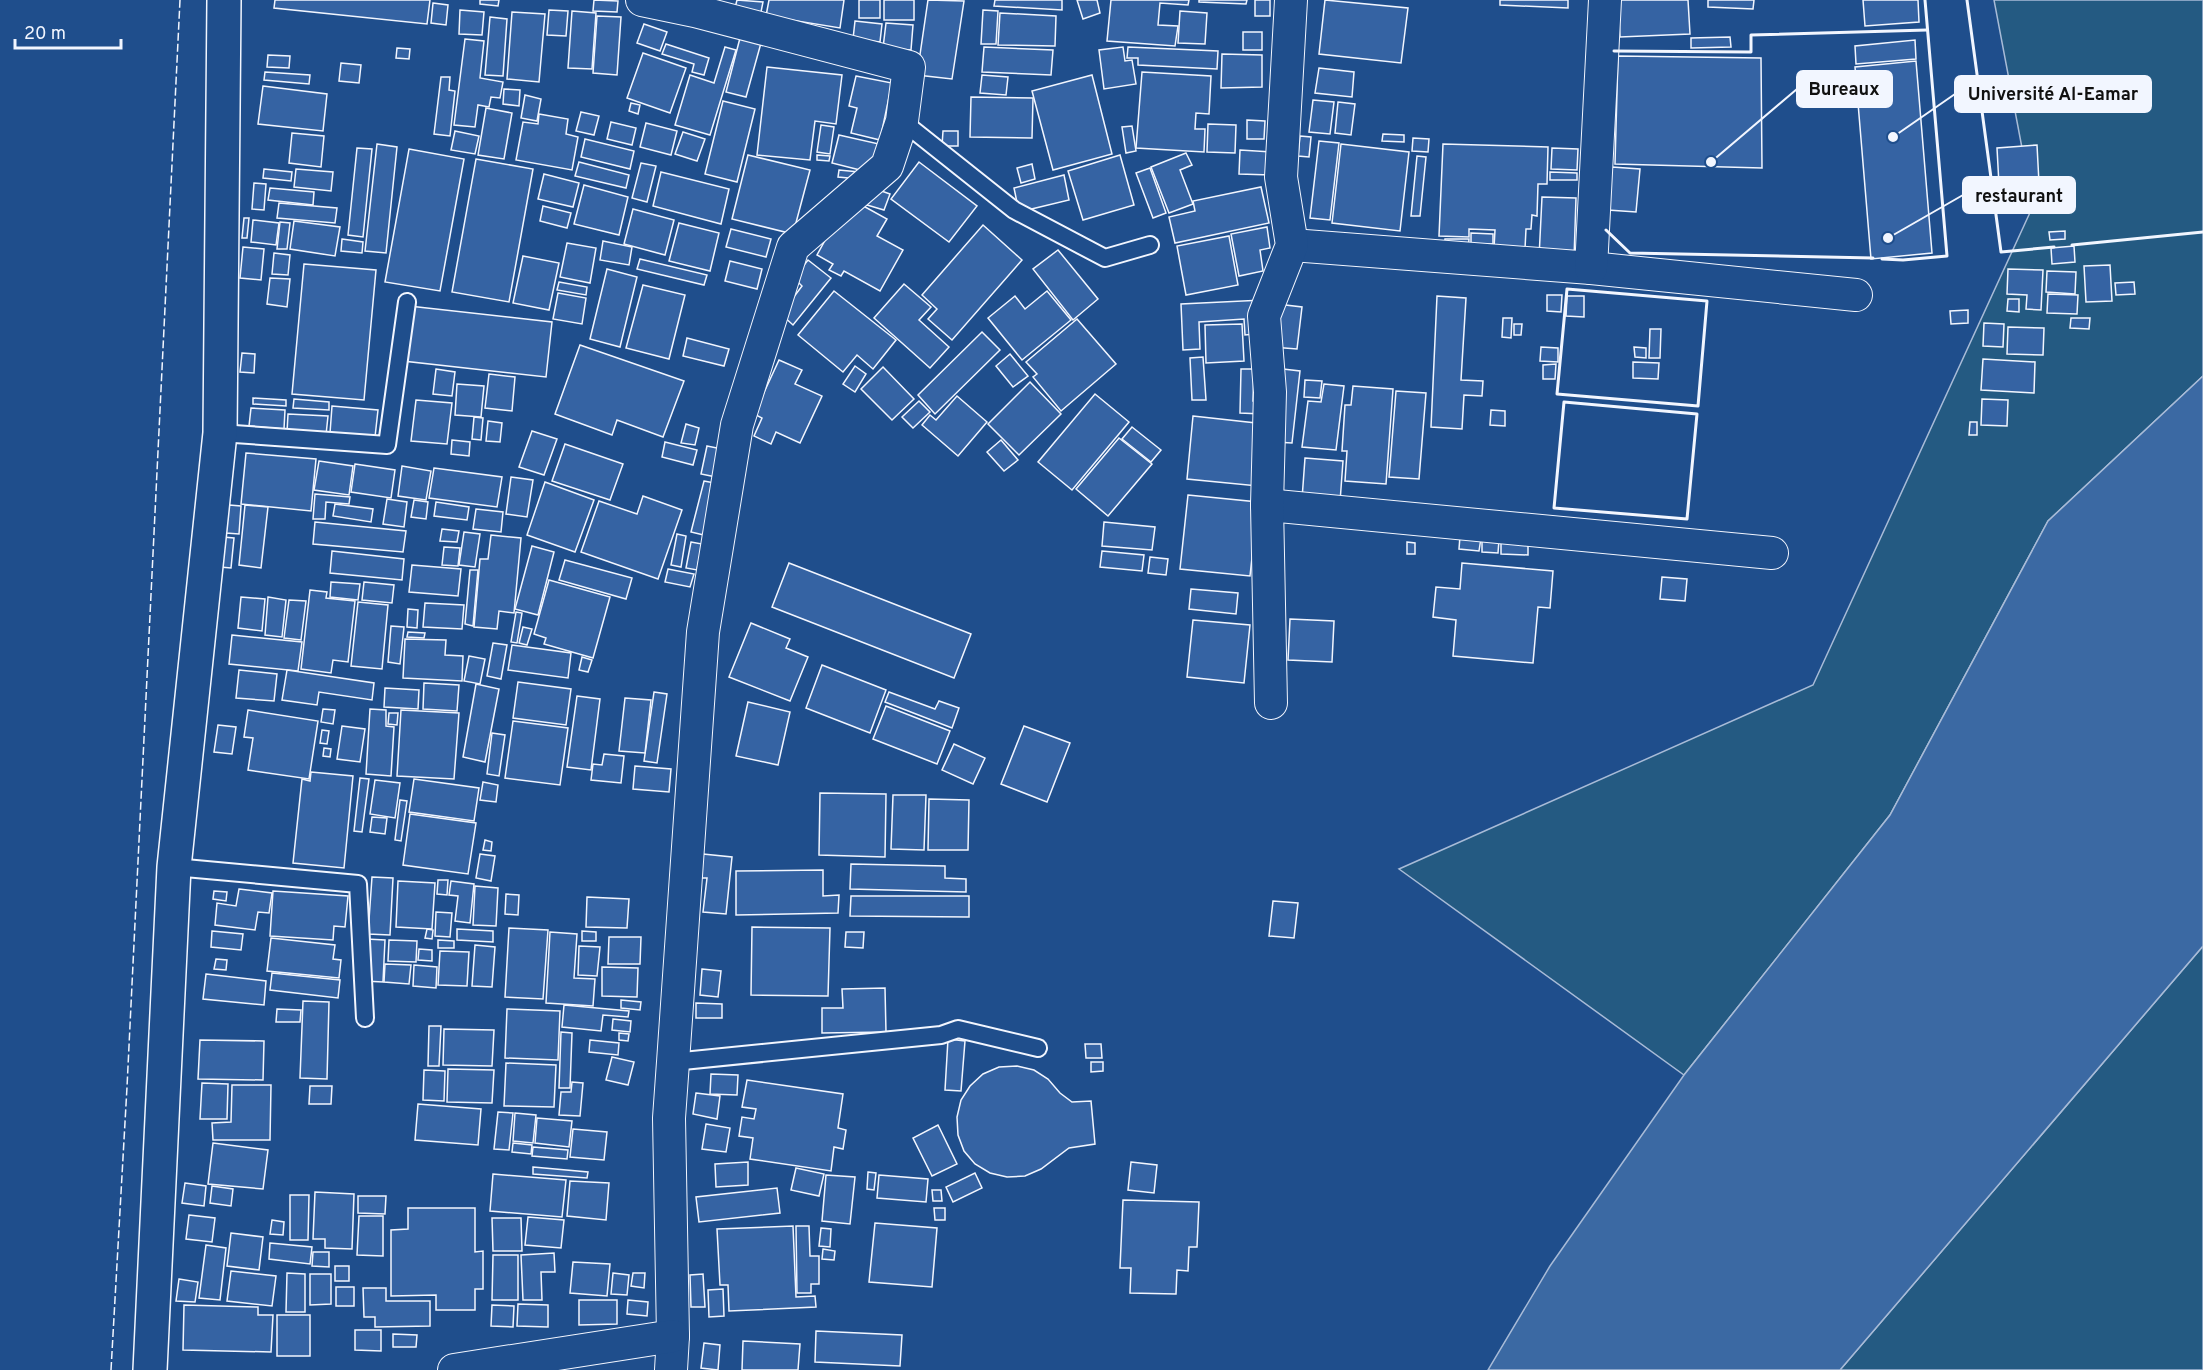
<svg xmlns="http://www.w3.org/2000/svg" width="2203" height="1370" font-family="Overpass,sans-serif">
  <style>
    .green { fill: #245a82; stroke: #a8bbd7; stroke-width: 1.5 }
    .water { fill: #3b69a3; stroke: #a8bbd7; stroke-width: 1.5 }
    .building { fill: #3563a3; stroke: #f2f6ff; stroke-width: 1.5 }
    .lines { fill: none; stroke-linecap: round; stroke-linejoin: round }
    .service-casing { stroke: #f2f6ff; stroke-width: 20 }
    .minor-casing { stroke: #f2f6ff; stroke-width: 34 }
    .tertiary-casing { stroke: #f2f6ff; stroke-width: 36 }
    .service { stroke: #1f4e8c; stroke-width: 16 }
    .minor { stroke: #1f4e8c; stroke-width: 32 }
    .tertiary { stroke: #1f4e8c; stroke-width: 33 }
    .fence { stroke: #f2f6ff; stroke-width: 1.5; stroke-dasharray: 8 3; stroke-linecap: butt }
    .wall { stroke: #f2f6ff; stroke-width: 3 }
    .leader { fill: none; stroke: #f2f6ff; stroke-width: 2 }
    .callout-dot { fill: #f2f6ff; stroke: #1f4e8c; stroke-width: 2 }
    .callout { fill: #f2f6ff; stroke: #f2f6ff; stroke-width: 2 }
    .callout-label { font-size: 18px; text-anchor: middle; font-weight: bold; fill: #111 }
  </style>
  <rect width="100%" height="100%" fill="#1f4e8c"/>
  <g class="green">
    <path d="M1994,0H2203V376L2048,521L1890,815L1684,1075L1399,869L1813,685L2033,206Z"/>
    <path d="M2203,946V1370H1840Z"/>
  </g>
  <path class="water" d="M2203,376V946L1840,1370H1488L1550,1266L1684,1075L1890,815L2048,521Z"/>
  <g class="building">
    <path d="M275,0H430L427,24L274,8Z"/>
    <path d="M480,0H499L498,6L480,4Z"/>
    <path d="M594,0L618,1L617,12L593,11Z"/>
    <path d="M737,0L763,2L761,12L735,8Z"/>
    <path d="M769,0H844L840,28L766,16Z"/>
    <rect x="859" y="0" width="21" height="18"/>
    <rect x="884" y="0" width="30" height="20"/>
    <path d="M928,0L964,1L952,79L917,75Z"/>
    <path d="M995,0H1062V10L994,6Z"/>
    <path d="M1077,0H1097L1100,13L1083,19Z"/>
    <path d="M1111,0H1189L1188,5L1160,3L1158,25L1178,26L1175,46L1107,41Z"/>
    <path d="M1199,0H1247L1246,4L1199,2Z"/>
    <rect x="1255" y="0" width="15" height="16"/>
    <path d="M1325,0L1408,8L1401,63L1319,54Z"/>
    <path d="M1500,0H1568V8L1500,5Z"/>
    <path d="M1618,0H1688L1690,34L1620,37Z"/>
    <path d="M1708,0H1754L1753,9L1708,7Z"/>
    <path d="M1863,0H1918L1919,22L1865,26Z"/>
    <path d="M433,3L448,5L446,25L431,23Z"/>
    <path d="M460,10L484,12L482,35L459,34Z"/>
    <path d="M549,10L568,11L566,36L547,35Z"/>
    <path d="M983,10L998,11L996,44H981Z"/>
    <path d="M572,11L596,13L592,69L568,68Z"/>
    <path d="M1180,11L1207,13L1205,44L1178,43Z"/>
    <path d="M512,12L545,14L539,82L507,79Z"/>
    <path d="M1000,13L1056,16L1055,46L998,45Z"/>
    <path d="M597,16L621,17L617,75L593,73Z"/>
    <path d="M490,17L507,19L503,76L485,75Z"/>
    <path d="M855,21L882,24L880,42L853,39Z"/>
    <path d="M886,23L913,25L911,50L883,48Z"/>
    <path d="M644,24L667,32L660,51L637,43Z"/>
    <rect x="1243" y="32" width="19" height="18"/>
    <path d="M1730,37L1731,47L1691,48V38Z"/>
    <path d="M740,38L761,43L746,97L726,92Z"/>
    <path d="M465,39L484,41L480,78L503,82L500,98L491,97L489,107L478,105L475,127L454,125Z"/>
    <path d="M1915,40L1916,59L1856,64L1855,46Z"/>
    <path d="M666,44L709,58L704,75L692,72L694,64L662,54Z"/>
    <path d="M725,47L736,50L710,135L675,125L690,75L714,83Z"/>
    <path d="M984,47L1053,50L1051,75L982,72Z"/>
    <path d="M1123,47L1125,61L1132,60L1136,84L1104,89L1099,50Z"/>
    <path d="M1128,47L1218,51L1217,69L1138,65V58H1127Z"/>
    <path d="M397,48L410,49L409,59L396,58Z"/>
    <path d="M643,53L686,68L670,113L627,98Z"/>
    <path d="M1222,54L1262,55V87L1221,88Z"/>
    <path d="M268,55L290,56L289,68L267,67Z"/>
    <path d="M1618,56L1761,58L1762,168L1615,164Z"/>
    <path d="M1916,61L1932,253L1871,259L1855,67Z"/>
    <path d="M341,63L361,65L359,83L339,81Z"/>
    <path d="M767,67L842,75L836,124L815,121L810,160L757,155Z"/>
    <path d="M1319,68L1354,72L1352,97L1315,93Z"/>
    <path d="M265,72L310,75L309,84L264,80Z"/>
    <path d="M1142,72L1211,76L1209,114L1196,113L1195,129H1205L1204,152L1136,148Z"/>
    <path d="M982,75L1008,77L1006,95L980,93Z"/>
    <path d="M1092,75L1112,154L1053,170L1032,91Z"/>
    <path d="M856,76L892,83L880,140L851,133L857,108L849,106Z"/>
    <path d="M441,77H450L449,90L455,91L450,136L434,134Z"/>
    <path d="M263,86L327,94L323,131L258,124Z"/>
    <path d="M504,89L520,90L519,106L503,104Z"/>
    <path d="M525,95L541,99L537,121L521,118Z"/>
    <path d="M971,97L1033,98L1032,138L970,137Z"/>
    <path d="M1313,100L1334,102L1330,134L1309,132Z"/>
    <path d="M723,101L755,109L737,182L705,174Z"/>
    <path d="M1338,102L1355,104L1351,135L1335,133Z"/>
    <path d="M631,103L640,105L638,114L629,111Z"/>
    <path d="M486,108L512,113L504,159L478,155Z"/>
    <path d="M581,112L599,116L594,135L576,131Z"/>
    <path d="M539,114L568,119L566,134L578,137L572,170L516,160L523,122L538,124Z"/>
    <path d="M1247,120L1265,121L1264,139H1247Z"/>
    <path d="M611,122L636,128L632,145L607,139Z"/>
    <path d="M646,123L677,131L671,155L640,147Z"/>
    <path d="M1208,124L1236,125L1235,153L1207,152Z"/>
    <path d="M821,125L834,127L830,154L817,152Z"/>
    <path d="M1132,126L1136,151L1126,153L1122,127Z"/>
    <path d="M455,131L479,136L475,154L451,150Z"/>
    <path d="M943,131H958V146H942Z"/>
    <path d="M683,132L705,139L697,161L675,154Z"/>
    <path d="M292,133L324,136L321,167L289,163Z"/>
    <path d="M1383,134L1404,135V142L1382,141Z"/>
    <path d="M839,135L879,144L872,173L832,163Z"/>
    <path d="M1300,136L1311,137L1309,157L1298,156Z"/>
    <path d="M1413,138L1429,139L1428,152L1412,151Z"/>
    <path d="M585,139L634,151L630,169L581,157Z"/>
    <path d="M1319,141L1339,143L1330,220L1310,218Z"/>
    <path d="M377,144L397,147L386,253L365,251Z"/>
    <path d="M1341,144L1409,152L1400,231L1332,223Z"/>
    <path d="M1443,144L1548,147L1547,184H1538L1537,216L1532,215L1531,229H1526L1525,249L1494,248L1495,230L1469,229V237L1439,236Z"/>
    <path d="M2037,145L2039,183L1999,185L1997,148Z"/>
    <path d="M357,148L372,149L363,237L348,235Z"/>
    <path d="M1552,148L1578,149L1577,170L1551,169Z"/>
    <path d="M409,149L464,159L440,291L385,282Z"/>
    <path d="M1240,150L1272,152L1271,175L1239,174Z"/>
    <path d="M1186,153L1192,165L1180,170L1193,204L1169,213L1151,167Z"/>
    <path d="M748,155L810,170L793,234L732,219Z"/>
    <path d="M817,155L830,156L829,161L817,160Z"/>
    <path d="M1120,155L1134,205L1083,220L1068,171Z"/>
    <path d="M1417,156L1426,157L1420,216H1411Z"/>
    <path d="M476,159L533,169L509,302L452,292Z"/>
    <path d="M579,162L629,175L626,188L575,176Z"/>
    <path d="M919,162L977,206L949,242L891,199Z"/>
    <path d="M641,163L656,166L647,202L632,198Z"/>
    <path d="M1032,164L1035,179L1021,183L1017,168Z"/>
    <path d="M1612,167L1640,169L1636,212L1608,210Z"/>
    <path d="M1150,168L1166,213L1153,218L1136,173Z"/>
    <path d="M264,169L292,172L291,181L263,178Z"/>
    <path d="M296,169L333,172L331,191L294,187Z"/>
    <path d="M839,170L859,172V179L838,177Z"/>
    <path d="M661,172L729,189L721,224L653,206Z"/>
    <path d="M1550,172L1577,173V180H1550Z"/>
    <path d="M544,174L579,183L573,207L538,199Z"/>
    <path d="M1064,175L1069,200L1019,212L1014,188Z"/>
    <path d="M254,183L266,184L264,210L252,209Z"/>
    <path d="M584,185L628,197L619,235L574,224Z"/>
    <path d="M1261,187L1269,223L1175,243L1169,217L1195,211L1193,201Z"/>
    <path d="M270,188L314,192L313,205L268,200Z"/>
    <path d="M873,188L890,194L884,210L867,205Z"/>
    <path d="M1542,197L1576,198L1574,259L1539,258Z"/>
    <path d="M279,203L337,208L335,223L277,218Z"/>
    <path d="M858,203L887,219L877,236L903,250L880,291L844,271L841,276L829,270L833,264L817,255L839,215Z"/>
    <path d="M543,206L571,213L567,228L540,221Z"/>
    <path d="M633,209L674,220L665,255L624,244Z"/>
    <path d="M244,218H249L247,238H242Z"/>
    <path d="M253,220L279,223L276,245L251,242Z"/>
    <path d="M294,221L340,227L335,256L290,249Z"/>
    <path d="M280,222L290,223L287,249H277Z"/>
    <path d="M679,223L719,233L710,271L669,261Z"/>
    <path d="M983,225L1022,260L952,340L928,319L937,309L922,295Z"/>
    <path d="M1267,227L1270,248L1260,250L1263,271L1239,276L1231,234Z"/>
    <path d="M731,229L771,239L766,257L726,247Z"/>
    <path d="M2065,231V239L2050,240L2049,232Z"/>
    <path d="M1471,233L1493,234V244H1471Z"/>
    <path d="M1229,236L1238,285L1186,295L1177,246Z"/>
    <path d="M342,239L363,242L362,253L341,251Z"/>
    <path d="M1445,239H1469L1468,251L1444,250Z"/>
    <path d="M603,241L632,247L629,265L600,260Z"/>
    <path d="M567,243L596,248L590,283L560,277Z"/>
    <path d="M2074,246L2075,262L2052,264L2051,248Z"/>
    <path d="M243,247L264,249L261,280L240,278Z"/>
    <path d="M1058,250L1098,299L1073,320L1033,269Z"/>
    <path d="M274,253L290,255L288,275L272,274Z"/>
    <path d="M523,256L559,263L549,310L513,303Z"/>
    <path d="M640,259L707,275L704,285L637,269Z"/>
    <path d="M808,260L831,278L793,325L781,314L802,286L794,278Z"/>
    <path d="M730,261L762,269L757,289L725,281Z"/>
    <path d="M304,264L376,270L364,400L292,394Z"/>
    <path d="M2110,265L2112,301L2086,302L2084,266Z"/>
    <path d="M607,269L637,277L620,347L590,339Z"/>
    <path d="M2008,269L2043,270L2041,310L2026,309L2027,295L2007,294Z"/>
    <path d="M2047,271L2076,272L2075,294L2046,292Z"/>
    <path d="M270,278L290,279L287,307L267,304Z"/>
    <path d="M559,282L587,287L586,295L557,290Z"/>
    <path d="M2134,282L2135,294L2116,295L2115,283Z"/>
    <path d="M904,284L931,307L919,320L949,347L930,368L874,318Z"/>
    <path d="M643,285L685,295L669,359L626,348Z"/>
    <path d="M834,291L896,340L873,369L857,355L843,372L798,335Z"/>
    <path d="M1047,291L1071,320L1022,360L988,318L1015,296L1025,309Z"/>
    <path d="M558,293L586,298L582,324L553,319Z"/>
    <path d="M2048,294L2078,295L2077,314L2047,313Z"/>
    <path d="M1547,295H1562L1561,312L1547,311Z"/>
    <path d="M1437,296L1466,298L1461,380L1483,381L1482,396L1464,395L1462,429L1431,427Z"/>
    <path d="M1567,296H1584V317L1566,316Z"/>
    <path d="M2008,299H2019V312L2007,311Z"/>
    <path d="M1263,300L1264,333L1245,335L1244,319L1199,322L1200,349L1183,350L1181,304Z"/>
    <path d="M1277,304L1302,307L1297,349L1272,347Z"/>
    <path d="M409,306L552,322L546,377L403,361Z"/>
    <path d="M1968,310V323L1951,324L1950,311Z"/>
    <path d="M1503,318H1512L1511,338L1502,337Z"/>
    <path d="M2071,318H2090L2089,329L2070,328Z"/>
    <path d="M1077,319L1116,364L1061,411L1033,377L1037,374L1026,362Z"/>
    <path d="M1984,323L2004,324L2003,347L1983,346Z"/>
    <path d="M1242,324L1244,361L1206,363L1205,325Z"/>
    <path d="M1514,324H1522L1521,335H1514Z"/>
    <path d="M2008,327L2044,328L2043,355L2007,354Z"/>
    <path d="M1650,329H1661L1660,358H1649Z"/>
    <path d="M982,332L1000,350L935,414L918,395Z"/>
    <path d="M687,338L729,349L724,366L683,356Z"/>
    <path d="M580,345L684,381L663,437L617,420L612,435L555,414Z"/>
    <path d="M1541,347L1558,348V362L1540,361Z"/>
    <path d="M1634,347L1646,348V358L1635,357Z"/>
    <path d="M242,353L255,354L254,373L240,372Z"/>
    <path d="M1010,354L1028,376L1013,387L996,366Z"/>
    <path d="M1203,357L1206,400H1192L1190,358Z"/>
    <path d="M1983,359L2035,362L2034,393L1981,390Z"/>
    <path d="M779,360L802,370L795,384L822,396L800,443L776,432L771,444L754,436L762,418L754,414Z"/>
    <path d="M1633,362L1659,363L1658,379L1633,378Z"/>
    <path d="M1556,364L1555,379H1543V365Z"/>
    <path d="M855,366L866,374L855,392L843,384Z"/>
    <path d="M883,367L914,399L892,420L861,389Z"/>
    <path d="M436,369L455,372L452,396L433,394Z"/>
    <path d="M1241,369H1254L1253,401H1263L1262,414L1240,413Z"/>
    <path d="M1283,369L1300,371L1292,443L1275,442Z"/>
    <path d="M489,374L515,377L512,411L485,408Z"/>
    <path d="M1305,380L1322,381L1320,398L1304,397Z"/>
    <path d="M1030,382L1061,414L1019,455L988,424Z"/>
    <path d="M457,384L484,386L481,417L455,415Z"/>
    <path d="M1324,384L1344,386L1336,450L1302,447L1308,401L1321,402Z"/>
    <path d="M1353,386L1393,389L1386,484L1345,481L1347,451H1342L1345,405H1351Z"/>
    <path d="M1396,391L1426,393L1419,479L1389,477Z"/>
    <path d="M1095,394L1129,422L1072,490L1038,462Z"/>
    <path d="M957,396L987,422L958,456L922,425L930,415L936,420Z"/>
    <path d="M253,398L286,400V406L253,404Z"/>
    <path d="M294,399L329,402V410L293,408Z"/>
    <path d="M1982,399L2008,400L2007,426L1981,425Z"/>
    <path d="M416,400L452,403L447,444L411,441Z"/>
    <path d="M919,401L930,412L913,428L902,417Z"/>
    <path d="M332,406L378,410L375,437L330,433Z"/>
    <path d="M251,408L285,410L284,429L249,426Z"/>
    <path d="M1491,410L1505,411V426L1490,425Z"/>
    <path d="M288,414L328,416L326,435L287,432Z"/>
    <path d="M1193,416L1265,424L1258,486L1187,479Z"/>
    <path d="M474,417L483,418L481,440L472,439Z"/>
    <path d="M488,421L502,423L500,442L486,441Z"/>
    <path d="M1970,422H1977V435H1969Z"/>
    <path d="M686,424L699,428L695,445L681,443Z"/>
    <path d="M1132,427L1161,450L1151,462L1122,439Z"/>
    <path d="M532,431L557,439L544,475L519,467Z"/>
    <path d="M1119,438L1152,464L1108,516L1076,489Z"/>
    <path d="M452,440L470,442L469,456L451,454Z"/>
    <path d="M1001,440L1018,460L1004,471L987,452Z"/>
    <path d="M665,442L697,450L693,465L662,457Z"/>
    <path d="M565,444L623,464L610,500L552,481Z"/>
    <path d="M707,446L727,450L721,478L701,474Z"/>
    <path d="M246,453L316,459L311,511L241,504Z"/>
    <path d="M1305,458L1343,461L1340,502L1302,499Z"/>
    <path d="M319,461L353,466L349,495L314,490Z"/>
    <path d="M355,464L395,470L391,498L351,492Z"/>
    <path d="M402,466L431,471L426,500L398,496Z"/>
    <path d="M434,468L502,477L497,507L429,498Z"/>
    <path d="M511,477L533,480L527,517L506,514Z"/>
    <path d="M704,481L720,484L708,536L691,532Z"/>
    <path d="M545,482L594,500L575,552L527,535Z"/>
    <path d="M315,494L350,497L349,504L326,502L325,519H313Z"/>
    <path d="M1188,495L1258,502L1250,576L1180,569Z"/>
    <path d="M643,496L682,510L658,579L581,552L599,501L637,514Z"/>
    <path d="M387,499L407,502L404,527L383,524Z"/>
    <path d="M414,500L428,502L426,519L411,517Z"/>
    <path d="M436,502L469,507L467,520L434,516Z"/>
    <path d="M335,504L373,509L371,522L333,516Z"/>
    <path d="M229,505L241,506L239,534L226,533Z"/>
    <path d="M245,505L268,507L261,568L239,565Z"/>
    <path d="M476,509L503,512L501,532L473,529Z"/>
    <path d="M315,522L406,531L403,552L313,544Z"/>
    <path d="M1104,522L1155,527L1152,550L1102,546Z"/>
    <path d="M442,529L459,531L457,542L440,541Z"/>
    <path d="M464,532L480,534L475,567L459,565Z"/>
    <path d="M677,534L686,536L681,567L671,565Z"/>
    <path d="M491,535L521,538L514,613L499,611L497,629L474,627L480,559H488Z"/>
    <path d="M1460,536L1481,538L1479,551L1459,549Z"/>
    <path d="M223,537L234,538L231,568L220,567Z"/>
    <path d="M1482,539L1499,540L1498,553L1482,552Z"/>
    <path d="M1501,541L1528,543V555L1501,554Z"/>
    <path d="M691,542L702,544L697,570L686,568Z"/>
    <path d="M1407,542L1415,543V554H1407Z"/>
    <path d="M532,546L554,552L538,615L515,609Z"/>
    <path d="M444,547L460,548L458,566L442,565Z"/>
    <path d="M332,551L404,559L402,580L330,573Z"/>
    <path d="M1102,551L1144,555L1142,571L1100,567Z"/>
    <path d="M1150,557L1168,559L1166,575L1148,573Z"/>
    <path d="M565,560L632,578L626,599L559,580Z"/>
    <path d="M789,563L971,634L954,678L772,607Z"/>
    <path d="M1462,563L1553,571L1550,608L1538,607L1533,663L1453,656L1456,620L1433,617L1436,587L1460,589Z"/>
    <path d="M412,565L461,569L458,596L409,592Z"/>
    <path d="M668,569L694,574L690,587L665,582Z"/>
    <path d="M470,570H478L473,626L465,624Z"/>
    <path d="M1662,577L1687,579L1685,601L1660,599Z"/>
    <path d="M549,580L610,597L593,658L544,644L546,638L534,634Z"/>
    <path d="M331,582L360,584L358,600L330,597Z"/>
    <path d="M364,582L394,585L392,603L362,600Z"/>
    <path d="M1191,589L1238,593L1236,614L1189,609Z"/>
    <path d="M310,590L327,592L326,598L355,601L348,662L333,660L331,673L301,669Z"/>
    <path d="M241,597L265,599L262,631L238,628Z"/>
    <path d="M268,597L286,600L282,637L265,635Z"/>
    <path d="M289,600L306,601L301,640L284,638Z"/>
    <path d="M358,602L388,605L382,669L351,666Z"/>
    <path d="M425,603L464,605L462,629L423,627Z"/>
    <path d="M408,609L418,610L417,628L407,627Z"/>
    <path d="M516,612L522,613L517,643L511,642Z"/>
    <path d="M1290,619L1334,621L1332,662L1288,660Z"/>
    <path d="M1193,620L1250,625L1244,683L1187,677Z"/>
    <path d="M751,623L790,639L786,648L808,657L790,701L729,677Z"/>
    <path d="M391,626L404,627L400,664L388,662Z"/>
    <path d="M523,627L532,629L527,645L519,643Z"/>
    <path d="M408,632L425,633L424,638L407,637Z"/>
    <path d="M232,635L302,642L298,671L229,664Z"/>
    <path d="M405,639L446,640L445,655L463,656L462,681L403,678Z"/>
    <path d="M493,643L507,645L501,679L487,676Z"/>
    <path d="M512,645L571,653L568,678L508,670Z"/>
    <path d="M469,656L485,659L480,684L464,681Z"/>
    <path d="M582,657L592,660L588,672L579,670Z"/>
    <path d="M822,665L886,690L870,733L806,708Z"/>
    <path d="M239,670L277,674L274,701L236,698Z"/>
    <path d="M287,670L374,683L372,700L319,692L317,705L282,700Z"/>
    <path d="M518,682L571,689L566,725L513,718Z"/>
    <path d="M424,683L459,685L457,711L423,709Z"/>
    <path d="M476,684L499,689L485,762L463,757Z"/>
    <path d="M385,688L419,690L418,709L384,707Z"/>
    <path d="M654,692L667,694L657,763L644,761Z"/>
    <path d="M889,692L935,709L939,701L959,708L952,728L885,702Z"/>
    <path d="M577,696L600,699L591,770L567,767Z"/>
    <path d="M625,698L651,700L645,753L619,751Z"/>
    <path d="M748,702L790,712L778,765L736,756Z"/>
    <path d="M886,706L950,731L937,764L873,739Z"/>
    <path d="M323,709L335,710L333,724L321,722Z"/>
    <path d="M370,709L386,710V726L394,727L391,776L366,774Z"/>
    <path d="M248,710L318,721L309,779L248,770L253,738L244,737Z"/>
    <path d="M401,710L459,713L454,779L397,776Z"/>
    <path d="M389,713H398L397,725L388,724Z"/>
    <path d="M513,721L568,728L560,785L505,778Z"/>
    <path d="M218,725L236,727L232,754L214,752Z"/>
    <path d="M342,726L365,729L360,762L337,759Z"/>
    <path d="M1024,726L1070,743L1047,802L1001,784Z"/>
    <path d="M322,730L329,731L327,744L320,743Z"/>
    <path d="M492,733L505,735L499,776L487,774Z"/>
    <path d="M954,744L985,758L973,784L942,770Z"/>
    <path d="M324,748L331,749L330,757L323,756Z"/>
    <path d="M604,754L624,756L621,783L591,780L593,764L602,765Z"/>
    <path d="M635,766L671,769L669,792L633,789Z"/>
    <path d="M311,772L353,776L344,868L293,863L302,779L310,781Z"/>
    <path d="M360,778L369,779L362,832L354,831Z"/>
    <path d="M414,779L479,788L474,821L409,812Z"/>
    <path d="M375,780L400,783L395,818L370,814Z"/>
    <path d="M483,782L498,785L496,802L480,800Z"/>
    <path d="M820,793L886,794L885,857L819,855Z"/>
    <path d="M893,795H926L924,850L891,849Z"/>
    <path d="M929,799L969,800L968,850H928Z"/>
    <path d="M400,800L407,801L401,841L395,840Z"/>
    <path d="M410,814L476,823L468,874L403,865Z"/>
    <path d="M372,817L387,818L385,834L370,832Z"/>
    <path d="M485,840L492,842L491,851L483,850Z"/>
    <path d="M480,854L495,856L491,881L476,878Z"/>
    <path d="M703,854L732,857L726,914L703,912L707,878H700Z"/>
    <path d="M851,864L945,866V878L966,879V892L850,889Z"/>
    <path d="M823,870V896L839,895L838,913L736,915V871Z"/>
    <path d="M372,877L393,878L390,935L368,934Z"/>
    <path d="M438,880H448L447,895L437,894Z"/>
    <path d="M398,881L435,883L432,929L396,927Z"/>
    <path d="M451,881L474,884L470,923L455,921L458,896L449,895Z"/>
    <path d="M475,886L498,888L496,926L473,925Z"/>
    <path d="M239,889L272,893L269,913L258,912L255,930L215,925L217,903L236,906Z"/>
    <path d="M214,891L227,892L226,901L213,899Z"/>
    <path d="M273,891L348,896L345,927L334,926L333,940L270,936Z"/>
    <path d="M506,894L519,895L518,915L505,914Z"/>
    <path d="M851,896H969V917L850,916Z"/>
    <path d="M587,897L629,899L627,928L586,927Z"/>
    <path d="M1273,901L1298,903L1294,938L1269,936Z"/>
    <path d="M436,912L452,913L450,937L435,936Z"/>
    <path d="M752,927L830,928L828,996L751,995Z"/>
    <path d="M509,928L548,930L543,999L505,997Z"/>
    <path d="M427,929L433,930L432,939L425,938Z"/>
    <path d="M457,929L493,931V942L457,940Z"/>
    <path d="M212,931L243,934L241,950L211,947Z"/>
    <path d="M582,931L596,932V941H582Z"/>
    <path d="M550,932L577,934L574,978L595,979L593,1006L546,1003Z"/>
    <path d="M846,932H864L863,948L845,947Z"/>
    <path d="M609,937H641L640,964H608Z"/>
    <path d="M271,938L335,945L333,959L341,960L339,978L267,971Z"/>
    <path d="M366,939L385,940L383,982L364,981Z"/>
    <path d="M389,940L417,941L416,962L388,961Z"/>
    <path d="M438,940L454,941V948H438Z"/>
    <path d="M475,945L495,947L492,987L472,986Z"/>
    <path d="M579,946L600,947L597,976L578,975Z"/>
    <path d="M419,949L432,950V961L418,960Z"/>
    <path d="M440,951L469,952L467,986L438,985Z"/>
    <path d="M216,959L227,960L226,970L214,969Z"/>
    <path d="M385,964L411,965L409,984L384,982Z"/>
    <path d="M414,965L437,967L436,988L413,986Z"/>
    <path d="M602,967L638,968L637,997L602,996Z"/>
    <path d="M702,969L721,971L718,997L700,995Z"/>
    <path d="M272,973L340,980L338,998L270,990Z"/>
    <path d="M206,974L266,981L264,1005L203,999Z"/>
    <path d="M885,988L886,1032L822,1033V1008H843L842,989Z"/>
    <path d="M621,1000L641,1002L640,1010L621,1008Z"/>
    <path d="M303,1001L329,1002L327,1079L300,1078Z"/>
    <path d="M696,1003L722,1004V1018H696Z"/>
    <path d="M564,1005L629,1011L628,1017L603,1015L601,1031L562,1027Z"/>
    <path d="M277,1009L301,1010L300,1022H276Z"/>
    <path d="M507,1009L560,1011L558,1060L505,1058Z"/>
    <path d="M613,1019L631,1021L630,1032L612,1030Z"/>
    <path d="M429,1026H441L439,1066H428Z"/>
    <path d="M444,1029L494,1030L492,1066L443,1065Z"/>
    <path d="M561,1032L572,1033L570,1088H559Z"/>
    <path d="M619,1033L629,1034L628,1041L619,1040Z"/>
    <path d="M948,1039L965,1041L961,1091L945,1090Z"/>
    <path d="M200,1040L264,1041L263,1080L198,1079Z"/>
    <path d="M590,1040L619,1043L618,1055L589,1052Z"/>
    <path d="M1085,1044H1101L1102,1058H1086Z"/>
    <path d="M612,1057L634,1062L628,1085L606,1080Z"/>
    <path d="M1091,1062H1103V1071L1091,1072Z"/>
    <path d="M506,1063L556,1065L554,1107L504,1106Z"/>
    <path d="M1017,1066L1034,1070L1048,1079L1060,1093L1072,1102L1091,1101L1095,1144L1069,1148L1041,1169L1025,1176L1007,1177L990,1173L975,1164L964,1151L958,1135L957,1117L961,1100L970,1086L983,1074L999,1067Z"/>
    <path d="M448,1069L494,1070L492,1103L447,1102Z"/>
    <path d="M424,1070L445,1071L444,1101L423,1100Z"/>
    <path d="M711,1074L738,1075L737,1095L710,1094Z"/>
    <path d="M747,1080L843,1094L838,1128L846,1130L843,1149L834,1147L831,1171L750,1159L753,1138L739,1136L742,1117L754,1119L756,1109L742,1107Z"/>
    <path d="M572,1082L583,1083L580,1116L559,1115L561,1092H571Z"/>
    <path d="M202,1083L228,1084L227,1119H200Z"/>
    <path d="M232,1085H271L270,1140H213L212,1123L231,1122Z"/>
    <path d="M310,1086H332L331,1104H309Z"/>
    <path d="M696,1093L720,1096L717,1119L693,1114Z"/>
    <path d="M418,1104L481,1109L478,1145L415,1140Z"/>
    <path d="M498,1112L513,1113L509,1150L494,1149Z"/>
    <path d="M515,1113L536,1115L533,1143L513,1141Z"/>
    <path d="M537,1118L572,1121L569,1147L535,1143Z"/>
    <path d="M706,1124L730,1128L726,1152L702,1149Z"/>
    <path d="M938,1125L957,1164L932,1176L913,1138Z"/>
    <path d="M573,1129L607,1132L604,1160L570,1157Z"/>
    <path d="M213,1143L268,1150L263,1189L208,1184Z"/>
    <path d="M513,1143L532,1145L531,1154L512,1152Z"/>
    <path d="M533,1147L568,1150L567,1159L532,1156Z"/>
    <path d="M748,1162V1185L716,1187L715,1164Z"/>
    <path d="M1131,1162L1157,1165L1154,1193L1128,1190Z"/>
    <path d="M533,1167L588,1172L587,1178L533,1174Z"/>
    <path d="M796,1168L824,1174L819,1196L791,1190Z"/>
    <path d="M868,1172L876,1173L874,1190L867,1189Z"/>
    <path d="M975,1173L982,1188L953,1202L946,1187Z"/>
    <path d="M493,1174L566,1180L562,1217L490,1211Z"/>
    <path d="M826,1175L855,1177L850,1224L822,1221Z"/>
    <path d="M879,1175L928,1179L926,1202L877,1198Z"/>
    <path d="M570,1181L609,1183L606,1220L567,1216Z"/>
    <path d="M185,1183L206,1186L204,1206L182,1203Z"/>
    <path d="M212,1186L233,1189L231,1206L210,1203Z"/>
    <path d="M777,1188L780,1213L699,1222L696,1197Z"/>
    <path d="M932,1190H941L942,1201H933Z"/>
    <path d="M315,1192L354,1194L352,1249L325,1248V1239H313Z"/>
    <path d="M290,1195H309L308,1240H290Z"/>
    <path d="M358,1196H386L385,1214L358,1213Z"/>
    <path d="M1123,1200L1199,1202L1197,1247H1189L1188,1271L1177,1270L1176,1294L1130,1293L1131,1268H1120Z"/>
    <path d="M408,1208H475V1252L483,1251V1289H475V1310H436V1295L391,1296V1230L408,1229Z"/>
    <path d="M934,1208H945V1220H935Z"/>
    <path d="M189,1215L215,1218L212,1242L186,1239Z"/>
    <path d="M359,1216H383V1256L357,1255Z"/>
    <path d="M528,1217L564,1220L561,1248L525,1245Z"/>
    <path d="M492,1218H521L522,1251H493Z"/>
    <path d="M272,1220L284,1222L283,1235L270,1234Z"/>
    <path d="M875,1223L937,1228L932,1287L869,1282Z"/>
    <path d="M793,1226L796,1297L815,1296L816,1307L729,1311L728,1285H720L717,1229Z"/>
    <path d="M796,1226H809L810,1256H819V1284H811V1293H797Z"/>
    <path d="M821,1228L831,1229L830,1247L819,1246Z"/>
    <path d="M231,1233L263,1237L259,1270L227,1266Z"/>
    <path d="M270,1243L312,1247L310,1264L269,1259Z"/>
    <path d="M206,1245L226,1248L220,1300L199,1298Z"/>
    <path d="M823,1249L835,1251L834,1260L822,1259Z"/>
    <path d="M313,1252H329V1267L312,1266Z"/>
    <path d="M554,1253L555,1272H541L542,1300H523L521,1255Z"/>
    <path d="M493,1255H518V1300H492Z"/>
    <path d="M573,1262L610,1264L607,1296L570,1293Z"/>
    <rect x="335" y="1266" width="14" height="15"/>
    <path d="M231,1271L276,1276L272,1306L227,1301Z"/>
    <path d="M287,1273L305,1274V1312H286Z"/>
    <path d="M613,1273L629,1275L627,1295L611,1294Z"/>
    <path d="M633,1273H645L644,1288L631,1286Z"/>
    <path d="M310,1274H331V1304L310,1305Z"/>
    <path d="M703,1274L705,1307H691L690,1275Z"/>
    <path d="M179,1279L198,1282L195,1302L176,1301Z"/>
    <rect x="336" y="1287" width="18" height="19"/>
    <path d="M363,1288H386V1301H430V1326L375,1327V1317H364Z"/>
    <path d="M723,1289L724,1316L709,1317L708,1290Z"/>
    <path d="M579,1300H617V1324L579,1325Z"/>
    <path d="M628,1300L648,1302L647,1316L627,1314Z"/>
    <path d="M518,1304L548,1305V1327L517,1326Z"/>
    <path d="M184,1305L258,1307V1315H273L271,1352L183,1350Z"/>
    <path d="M492,1305L514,1306L513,1327L491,1326Z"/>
    <rect x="277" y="1315" width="33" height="41"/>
    <path d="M355,1330H381V1351L355,1350Z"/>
    <path d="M816,1331L902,1335L900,1366L815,1362Z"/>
    <path d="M393,1334L417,1335L416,1347H393Z"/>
    <path d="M743,1341L800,1344L798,1370H742Z"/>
    <path d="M704,1343L720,1345L718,1370L701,1368Z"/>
  </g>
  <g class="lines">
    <defs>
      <g id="service">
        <path d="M902,121L1014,210L1105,258L1150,245"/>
        <path d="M220,433L387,445L407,302"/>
        <path d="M174,867L358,884L365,1018"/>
        <path d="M673,1062L941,1035L958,1029L1038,1048"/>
      </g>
      <g id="minor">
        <path d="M642,0L695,11L909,67L902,121L887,166L793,247L737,425L703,632L673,1062L669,1118L673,1336L671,1370"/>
        <path d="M1292,245L1591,268L1856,295"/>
        <path d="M1591,268L1605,0"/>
        <path d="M1267,505L1772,553"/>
        <path d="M1271,703L1267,505L1270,392L1264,316L1292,245L1281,177L1291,0"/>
        <path d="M454,1370L673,1336"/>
      </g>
      <path id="tertiary" d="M150,1370L174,867L220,433L224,0"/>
    </defs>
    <use href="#service" class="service-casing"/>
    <use href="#minor" class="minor-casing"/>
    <use href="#tertiary" class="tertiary-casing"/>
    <use href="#service" class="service"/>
    <use href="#minor" class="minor"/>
    <use href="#tertiary" class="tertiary"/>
    <path class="fence" d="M111,1370L127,1087L180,0"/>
    <g class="wall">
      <path d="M1967,0L2001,252L2054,247"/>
      <path d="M1614,51L1751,52V35L1927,30"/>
      <path d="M1606,230L1630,253L1873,258"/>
      <path d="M2072,245L2203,232"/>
      <path d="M1882,259L1903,260L1947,256L1925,0"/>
      <path d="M1567,289L1707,301L1698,406L1557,394Z"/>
      <path d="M1564,402L1697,414L1687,519L1554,508Z"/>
    </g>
  </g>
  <path class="leader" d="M1711 162L1797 89M1893 137L1955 94M1888 238L1963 195"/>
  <g class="callout-dot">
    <circle cx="1711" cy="162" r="6"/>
    <circle cx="1893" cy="137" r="6"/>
    <circle cx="1888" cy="238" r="6"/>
  </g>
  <g class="callout">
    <rect x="1797" y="71" width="95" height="36" rx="6"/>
    <rect x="1955" y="76" width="196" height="36" rx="6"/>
    <rect x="1963" y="177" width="112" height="36" rx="6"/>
  </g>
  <g class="callout-label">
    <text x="1844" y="95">Bureaux</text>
    <text x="2053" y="100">Université Al-Eamar</text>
    <text x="2019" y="202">restaurant</text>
  </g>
  <path d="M15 39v9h106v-9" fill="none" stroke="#f2f6ff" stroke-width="3"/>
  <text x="24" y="39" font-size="18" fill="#f2f6ff" stroke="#1f4e8c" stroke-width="4.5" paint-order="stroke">20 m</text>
</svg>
